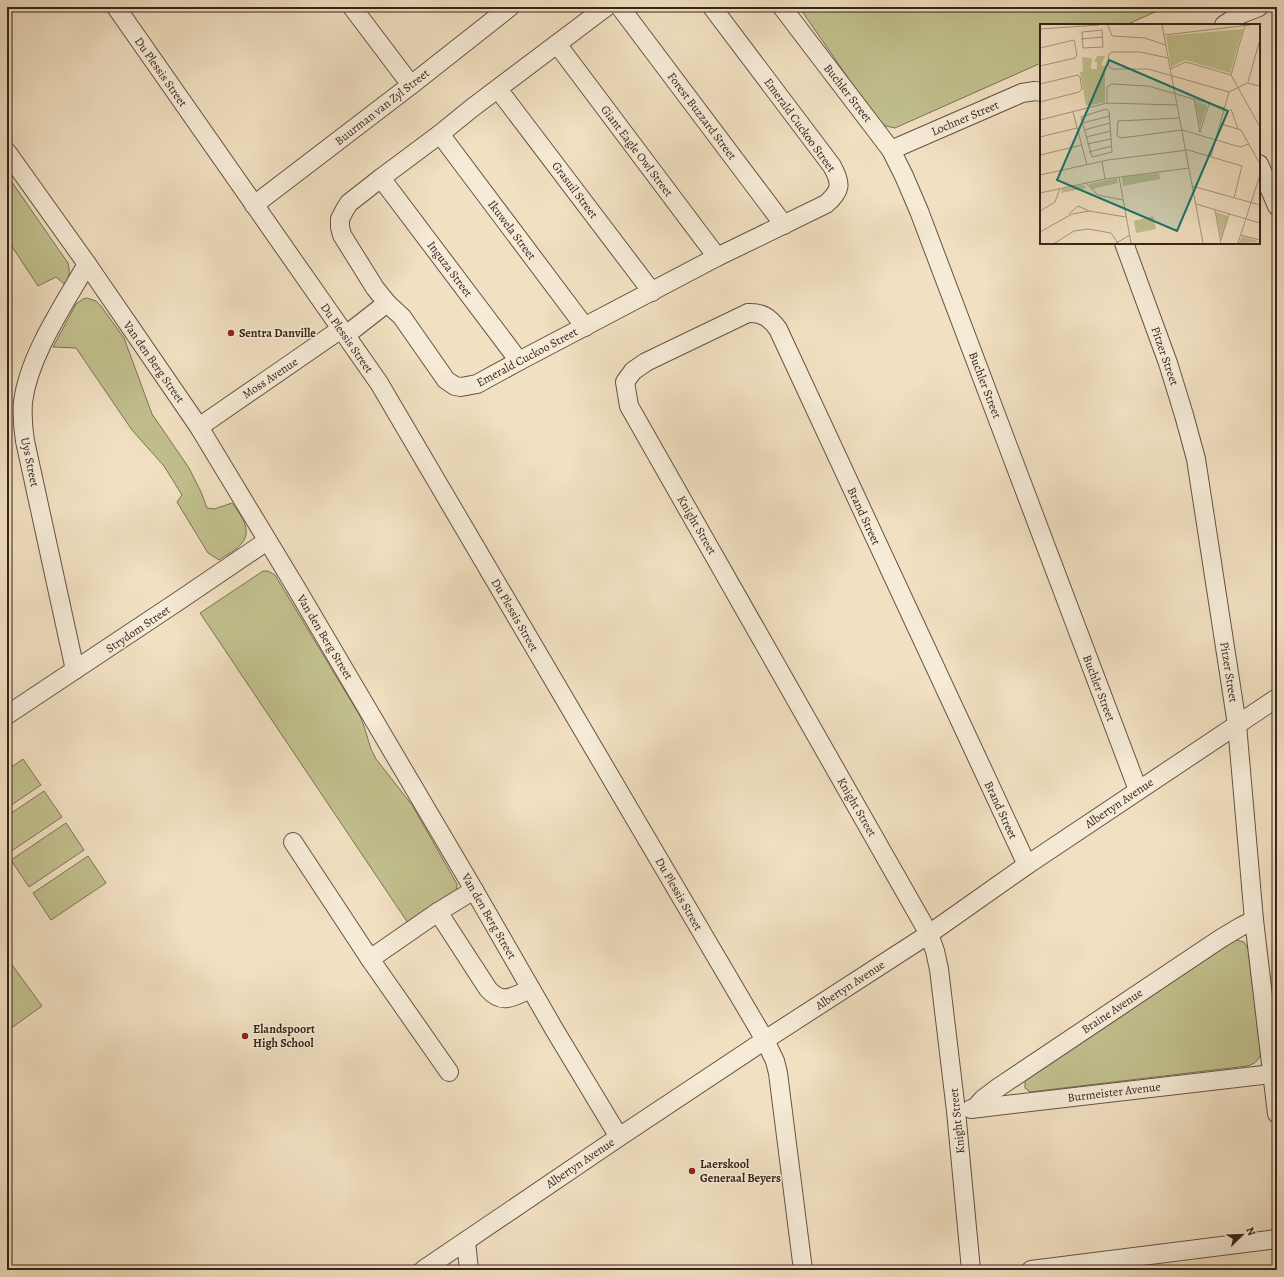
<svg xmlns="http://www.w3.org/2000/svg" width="1284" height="1277" font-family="Alegreya,serif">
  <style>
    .green { fill: #c1c08e; stroke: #7c7254 }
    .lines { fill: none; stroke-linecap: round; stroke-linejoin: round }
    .minor-casing { stroke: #665344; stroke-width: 20 }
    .minor { stroke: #f6ebd7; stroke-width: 18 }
    .poi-dot { fill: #8f2418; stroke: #f6ebd7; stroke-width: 1.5 }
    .labels { text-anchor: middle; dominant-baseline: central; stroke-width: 3; stroke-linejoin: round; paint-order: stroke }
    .street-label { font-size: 12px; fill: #37241b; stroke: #f6ebd7 }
    .poi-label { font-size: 12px; font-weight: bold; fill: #37241b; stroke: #f6ebd7; text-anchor: start }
    .inset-road { fill: none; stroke: #a7957f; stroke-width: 1 }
    .view { fill: #0f766e; fill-opacity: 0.15; stroke: #0f766e; stroke-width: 2 }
    .inset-edge { fill: none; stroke: #37241b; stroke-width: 2 }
  </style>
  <rect width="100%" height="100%" fill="#f1e0c1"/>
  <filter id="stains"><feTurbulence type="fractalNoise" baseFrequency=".005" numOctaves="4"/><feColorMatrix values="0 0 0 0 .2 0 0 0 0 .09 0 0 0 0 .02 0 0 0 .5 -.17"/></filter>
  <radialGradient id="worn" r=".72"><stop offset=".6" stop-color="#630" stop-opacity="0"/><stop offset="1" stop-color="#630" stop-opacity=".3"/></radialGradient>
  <g class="green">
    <path d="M799,7H1166L1126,25H1041V63L895,128L886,126L878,121Z"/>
    <path d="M7,175L68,263C70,272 70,277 64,284L56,277L38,286L7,239Z"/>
    <path d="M87,298L96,301L101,306L124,338L152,414L189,468L201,492L207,508L214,509L232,503C240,514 253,530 242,543C238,549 225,556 219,560L208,553L177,502L182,495L164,466L132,430L76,348L53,347L76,304L83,299Z"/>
    <path d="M263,571H268L275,575L360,716L364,726L371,749L376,759L412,805L457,884V888L454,893L408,923L200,613Z"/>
    <path d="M23,759L41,785L7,808V770Z"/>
    <path d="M44,791L62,817L7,854V816Z"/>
    <path d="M66,823L84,850L29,887L11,860Z"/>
    <path d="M88,856L106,883L51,920L33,893Z"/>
    <path d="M1237,940L1244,942L1248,949L1261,1053C1258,1061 1255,1064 1247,1066L1030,1092L1025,1088V1081L1234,941Z"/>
    <path d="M7,958L42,1006L7,1031Z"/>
  </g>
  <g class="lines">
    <defs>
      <g id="minor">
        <path d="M116,7L379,383L765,1040L775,1061L778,1073L803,1270"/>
        <path d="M352,7L411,85"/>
        <path d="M606,7L472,108L440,134L381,178L349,203L344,211L340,219V227L342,235L375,288L387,303L402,317L446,380L455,386L461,387L477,384L519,361L717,257L826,204C841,191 842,184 832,166L712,7"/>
        <path d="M620,7L784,225"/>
        <path d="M782,7L891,150L904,176L919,211L1138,790"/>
        <path d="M1224,25L1241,14L1259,7"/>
        <path d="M557,44L717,257"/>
        <path d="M498,89L652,292"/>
        <path d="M440,134L585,327"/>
        <path d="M891,150L1022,93L1035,91L1041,92"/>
        <path d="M7,152L87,264L199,427L295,586L474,890L554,1029L619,1137"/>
        <path d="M1259,164L1277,206"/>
        <path d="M381,178L519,361"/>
        <path d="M254,205L411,85L510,7"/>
        <path d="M1124,243L1168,363L1184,415L1196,459L1237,725L1254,920L1277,1114"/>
        <path d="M346,335L387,303"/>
        <path d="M199,427L341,329"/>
        <path d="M75,670L25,441C23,428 22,415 23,402C29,355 64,305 87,264"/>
        <path d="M7,715L177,602L267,541"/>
        <path d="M293,842L370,959"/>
        <path d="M474,890L438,912L488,989C503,1006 513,996 531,989"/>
        <path d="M438,912L370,959L449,1072"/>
        <path d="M975,1108L983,1099L999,1087L1220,939L1240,927L1254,920"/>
        <path d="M971,1109L1272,1074"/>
        <path d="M466,1241L469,1270"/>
        <path d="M423,1270L619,1137L765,1040L929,934L1027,865L1277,698"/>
        <path d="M971,1270L956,1111L939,969L935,951L929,934L629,406L625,382L633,371L646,362L748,313C762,312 770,318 778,329L1027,865"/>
        <path d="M1031,1270L1277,1239"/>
      </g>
    </defs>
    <use href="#minor" class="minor-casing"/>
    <use href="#minor" class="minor"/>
  </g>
  <g class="poi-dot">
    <circle cx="231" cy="333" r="4"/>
    <circle cx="245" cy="1036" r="4"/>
    <circle cx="692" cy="1171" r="4"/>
  </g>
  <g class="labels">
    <g class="street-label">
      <text transform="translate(161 72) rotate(55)">Du Plessis Street</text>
      <text transform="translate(848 93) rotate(52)">Buchler Street</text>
      <text transform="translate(382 107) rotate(-38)">Buurman van Zyl Street</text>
      <text transform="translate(702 116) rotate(53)">Forest Buzzard Street</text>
      <text transform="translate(965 118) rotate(-23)">Lochner Street</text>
      <text transform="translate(800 125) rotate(54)">Emerald Cuckoo Street</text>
      <text transform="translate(637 151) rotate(53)">Giant Eagle Owl Street</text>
      <text transform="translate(575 190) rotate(53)">Grasuil Street</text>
      <text transform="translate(512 230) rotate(53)">Ikuwela Street</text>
      <text transform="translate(450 269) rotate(53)">Inguza Street</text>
      <text transform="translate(347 338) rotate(55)">Du Plessis Street</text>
      <text transform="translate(1165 356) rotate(71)">Pitzer Street</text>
      <text transform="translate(527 357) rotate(-28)">Emerald Cuckoo Street</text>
      <text transform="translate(154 362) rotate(55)">Van den Berg Street</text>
      <text transform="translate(270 378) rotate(-34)">Moss Avenue</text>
      <text transform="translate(985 385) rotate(69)">Buchler Street</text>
      <text transform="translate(30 462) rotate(78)">Uys Street</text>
      <text transform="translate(864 516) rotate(65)">Brand Street</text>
      <text transform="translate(697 525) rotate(60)">Knight Street</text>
      <text transform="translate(515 615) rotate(60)">Du Plessis Street</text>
      <text transform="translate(138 629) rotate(-34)">Strydom Street</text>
      <text transform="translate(325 637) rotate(59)">Van den Berg Street</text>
      <text transform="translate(1229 672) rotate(81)">Pitzer Street</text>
      <text transform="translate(1099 688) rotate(69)">Buchler Street</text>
      <text transform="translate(1119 803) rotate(-34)">Albertyn Avenue</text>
      <text transform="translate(857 807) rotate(60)">Knight Street</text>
      <text transform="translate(1001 810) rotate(65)">Brand Street</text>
      <text transform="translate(679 894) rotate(60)">Du Plessis Street</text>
      <text transform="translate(489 916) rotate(60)">Van den Berg Street</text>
      <text transform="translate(850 985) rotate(-33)">Albertyn Avenue</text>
      <text transform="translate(1112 1011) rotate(-34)">Braine Avenue</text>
      <text transform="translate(1114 1092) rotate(-7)">Burmeister Avenue</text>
      <text transform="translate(957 1121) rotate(-96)">Knight Street</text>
      <text transform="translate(580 1163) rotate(-34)">Albertyn Avenue</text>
    </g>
    <g class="poi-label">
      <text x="239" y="333">Sentra Danville</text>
      <text x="253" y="1029">Elandspoort<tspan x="253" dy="14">High School</tspan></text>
      <text x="700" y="1164">Laerskool<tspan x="700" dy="14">Generaal Beyers</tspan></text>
    </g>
  </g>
  <g transform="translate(1040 24)">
    <rect width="220" height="220" fill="#f1e0c1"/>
    <path d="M203,5L190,49L145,36L131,43L126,12ZM57,32H65L61,41L65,42V78L46,82L40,48H43L42,33L52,34L51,45H57V38H54ZM155,77L167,81L160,104ZM119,149L120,155L83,162L82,153ZM77,154L78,159L52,165L49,160ZM44,161L46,164L21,169L22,165ZM176,188L188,192L181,214ZM113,192L116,205L96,209L94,197ZM202,212L218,217V218L199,219Z" fill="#c1c08e"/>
    <path class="inset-road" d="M68,1L72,12L105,14L125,21M122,1L163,219M0,5L59,1M62,6L63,23L43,24L42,8ZM124,11L210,1M41,15L63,13M0,24L34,16L37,31L35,34L0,42M128,34L100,28H72L69,30L68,41L72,45H108L189,68M130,45L146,38L191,51M191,51L220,103M191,51L205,1M208,58L220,15M0,60L38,51L40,53L42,65L39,68L0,78M154,75L160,109M67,79V63L72,60L108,62L185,84M66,85L69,87L72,128L52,133L41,93ZM191,85L198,105M33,88L47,141M139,94L78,97L77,112L81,114L142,106L200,123L209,120M0,96L67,79L137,81M42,99L70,92M181,100L201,106L220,140M44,106L70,99M160,108L169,80M0,113L37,104M46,113L71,107M47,120L71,115M49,128L72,122M0,131L42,121M171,132L189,68L207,59L220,62M62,137L65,155M0,151L68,136L148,126L202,142L194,174M79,153L91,219M46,159L58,171L83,176M152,162L220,181M0,169L65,155L149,144M156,180L220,199M175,186L181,219M0,187L15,178L20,164M29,190L38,182L49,187M0,208L32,190L49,187L86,193M201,211L220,216M181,216L189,190M15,219L34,207L48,205L71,209L78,219M76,219L90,211M198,219L220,151"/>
    <path class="view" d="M69,36L188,87L137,207L17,156Z"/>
    <rect width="220" height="220" class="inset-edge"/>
  </g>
  <rect width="1284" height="1277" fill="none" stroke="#f1e0c1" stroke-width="24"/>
  <rect x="8" y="8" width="1268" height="1261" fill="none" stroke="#37241b" stroke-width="2"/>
  <rect x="12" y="12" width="1260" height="1253" fill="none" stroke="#37241b"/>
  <g transform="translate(1242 1235) rotate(67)" stroke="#f6ebd7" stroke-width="3" paint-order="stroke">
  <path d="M0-3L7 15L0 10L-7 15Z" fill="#37241b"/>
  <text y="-6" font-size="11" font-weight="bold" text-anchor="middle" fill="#37241b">N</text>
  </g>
  <rect width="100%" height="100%" filter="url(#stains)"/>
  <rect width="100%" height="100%" fill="url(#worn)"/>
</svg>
